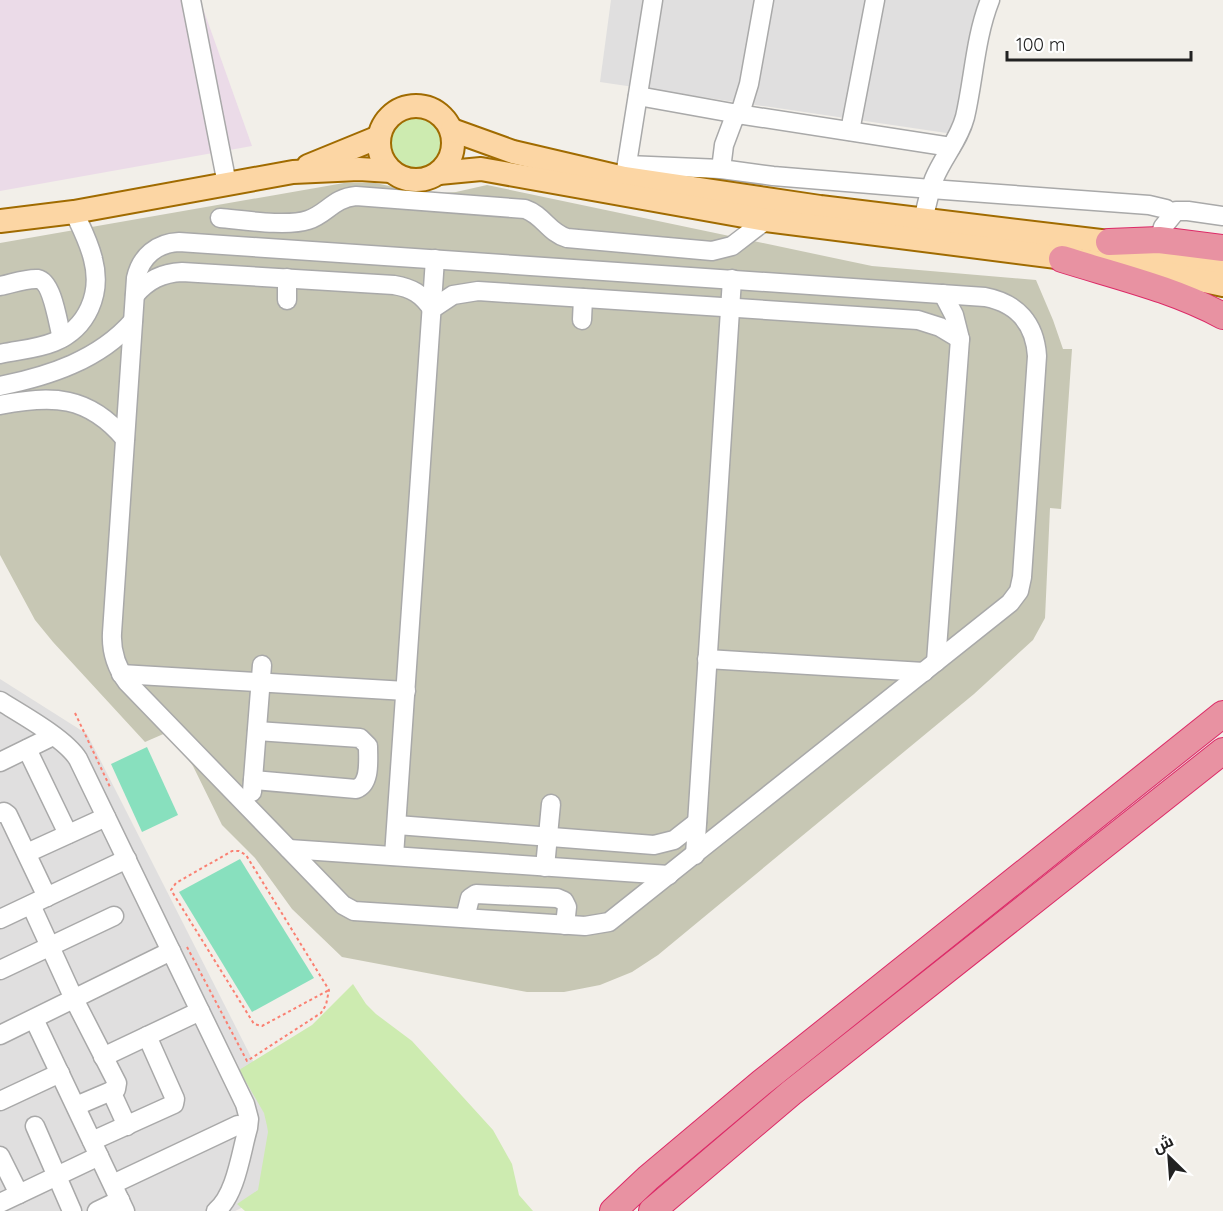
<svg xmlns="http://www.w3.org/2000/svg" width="1223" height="1211" font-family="Quicksand,Cairo,sans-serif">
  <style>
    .residential { fill: #e0dfdf }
    .industrial { fill: #ebdbe8 }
    .construction { fill: #c7c7b4 }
    .grass { fill: #cdebb0 }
    .pitch { fill: #88e0be }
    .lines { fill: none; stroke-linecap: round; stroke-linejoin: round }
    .minor-casing { stroke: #a9a9a9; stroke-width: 21 }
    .major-casing { stroke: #a06b00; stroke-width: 26 }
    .highway-casing { stroke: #dc2a67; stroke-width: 28 }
    .path { stroke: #fa8072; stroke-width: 2; stroke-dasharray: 3 3; stroke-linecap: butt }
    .minor { stroke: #fff; stroke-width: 18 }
    .major { stroke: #fcd6a4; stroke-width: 22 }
    .highway { stroke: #e892a2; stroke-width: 26 }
  </style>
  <rect width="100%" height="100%" fill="#f2efe9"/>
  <g class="residential">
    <path d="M611,0H988L960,135L600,82Z"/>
    <path d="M0,679L87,734L283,1120L269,1195L235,1211H0Z"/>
  </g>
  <path class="industrial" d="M0,0H200L252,146L0,191Z"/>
  <path class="construction" d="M344,183H375L408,190L441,193L456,192L487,185L872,266L1036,280L1053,320L1063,349H1072L1061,509L1050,508L1045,618L1033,640L974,694L658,955L632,972L600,985L564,992H527L342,957L292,909L255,858L222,825L193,766L168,732L145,742L53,642L35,620L0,555V243Z"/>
  <g class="grass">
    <circle cx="416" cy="143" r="29"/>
    <path d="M353,984L366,1004L376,1014L412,1041L493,1130L512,1164L519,1195L533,1211H245L237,1204L258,1190L268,1132L267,1126L264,1113L239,1070L312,1025Z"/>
  </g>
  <g class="pitch">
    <path d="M147,747L178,815L142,832L111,764Z"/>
    <path d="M240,859L314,978L252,1012L179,892Z"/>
  </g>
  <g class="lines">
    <defs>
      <g id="minor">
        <path d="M191,0L227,184"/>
        <path d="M638,96L738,114L951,147"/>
        <path d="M850,131L875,0"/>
        <path d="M627,165L721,169L773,176L931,189L1149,205L1166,209L1172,214"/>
        <path d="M721,169L724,145L733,121L742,107L749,84L764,0"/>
        <path d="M625,176L653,0"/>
        <path d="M220,218C243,220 287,227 308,220C327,214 333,198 356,196L525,209C543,215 549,233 567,238L712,251L732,246L766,220"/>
        <path d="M923,219C927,206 929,192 934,179C943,157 959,140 965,117C974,78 975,38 990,0"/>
        <path d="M1159,240L1163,227L1176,211H1188L1223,216"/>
        <path d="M179,242L985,297C1017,303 1035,324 1037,356L1022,577L1019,591L1010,603L609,922L585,926L354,911L343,905L127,682C116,667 111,652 112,633L136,278C141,256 157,243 179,242Z"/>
        <path d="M0,286C11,284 26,278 38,279C53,282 58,325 62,338"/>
        <path d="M135,295C148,280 162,273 182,272L394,285C412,288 422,294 432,309L453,295L478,291L918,320L940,327L960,339"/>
        <path d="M287,300V278"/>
        <path d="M582,320L583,298"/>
        <path d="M0,354C18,350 37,349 54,342C88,328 102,293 93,259C89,242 81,227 74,212"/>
        <path d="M0,386C49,376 99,360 133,321"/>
        <path d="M0,405C52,395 88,395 125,439"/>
        <path d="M707,659L924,672"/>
        <path d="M936,662L960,339L954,315L943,294"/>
        <path d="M121,674L406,691"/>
        <path d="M0,701C21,714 66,739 78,759L245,1104L249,1119L248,1128C241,1152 236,1195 216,1211"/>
        <path d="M27,749L68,834"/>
        <path d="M0,762L53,736"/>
        <path d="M253,780L356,789C371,784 368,760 368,746L360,738L257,731"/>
        <path d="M252,792L262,665"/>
        <path d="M0,813L4,812L8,815L47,897"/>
        <path d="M397,825L654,845L674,840L697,822"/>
        <path d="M289,849L669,875"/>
        <path d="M27,853L106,817"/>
        <path d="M695,855L732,279"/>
        <path d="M394,856L435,259"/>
        <path d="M545,867L551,804"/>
        <path d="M31,905L74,999L117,1083L116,1089L76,1106"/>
        <path d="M465,918L470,898L476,894L557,898L564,901L567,907L565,925"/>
        <path d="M0,919L127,859"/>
        <path d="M0,970L114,916"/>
        <path d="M34,1019L125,1211"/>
        <path d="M0,1035L171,951"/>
        <path d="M103,1057L200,1011"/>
        <path d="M111,1091L127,1126"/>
        <path d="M0,1101L60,1073"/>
        <path d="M35,1126L72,1211"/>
        <path d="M92,1141L174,1104L175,1099L147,1036"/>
        <path d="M0,1156L19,1194"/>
        <path d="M113,1184L238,1125"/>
        <path d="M0,1203L99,1156"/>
        <path d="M97,1211L120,1200"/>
      </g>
      <g id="major">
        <circle cx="416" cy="143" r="37"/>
        <path d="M452,130L513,152L624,178L820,207L1109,242L1223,267"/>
        <path d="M308,166L379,137"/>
        <path d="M439,173L481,169L766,220L1143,268L1223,285"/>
        <path d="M0,221L74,212L293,172L359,169L391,171"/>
      </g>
      <g id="highway">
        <path d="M1109,242L1159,240L1223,248"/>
        <path d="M1062,259C1116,276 1173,289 1223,316"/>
        <path d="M613,1211L648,1178L761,1083L1223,714"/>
        <path d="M652,1211L791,1093L1223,751"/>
      </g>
    </defs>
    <use href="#minor" class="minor-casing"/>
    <use href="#major" class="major-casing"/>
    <use href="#highway" class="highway-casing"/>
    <g class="path">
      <path d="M75,713L110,787"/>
      <path d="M187,947L247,1061L321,1013L326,1005L329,990L246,855L239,851H232L176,883L171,890L254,1024L262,1026L329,990"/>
    </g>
    <use href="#minor" class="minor"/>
    <use href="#major" class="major"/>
    <use href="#highway" class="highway"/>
  </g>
  <g transform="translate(1169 1157) rotate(335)" stroke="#ffffff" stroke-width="4.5" paint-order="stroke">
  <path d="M0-4.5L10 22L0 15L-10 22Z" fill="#222222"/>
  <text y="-9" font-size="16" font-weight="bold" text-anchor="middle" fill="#222222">ش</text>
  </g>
  <path d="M1007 51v9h184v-9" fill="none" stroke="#222222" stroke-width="3"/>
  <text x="1016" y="51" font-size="18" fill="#222222" stroke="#ffffff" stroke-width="4.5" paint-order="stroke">100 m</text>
</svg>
